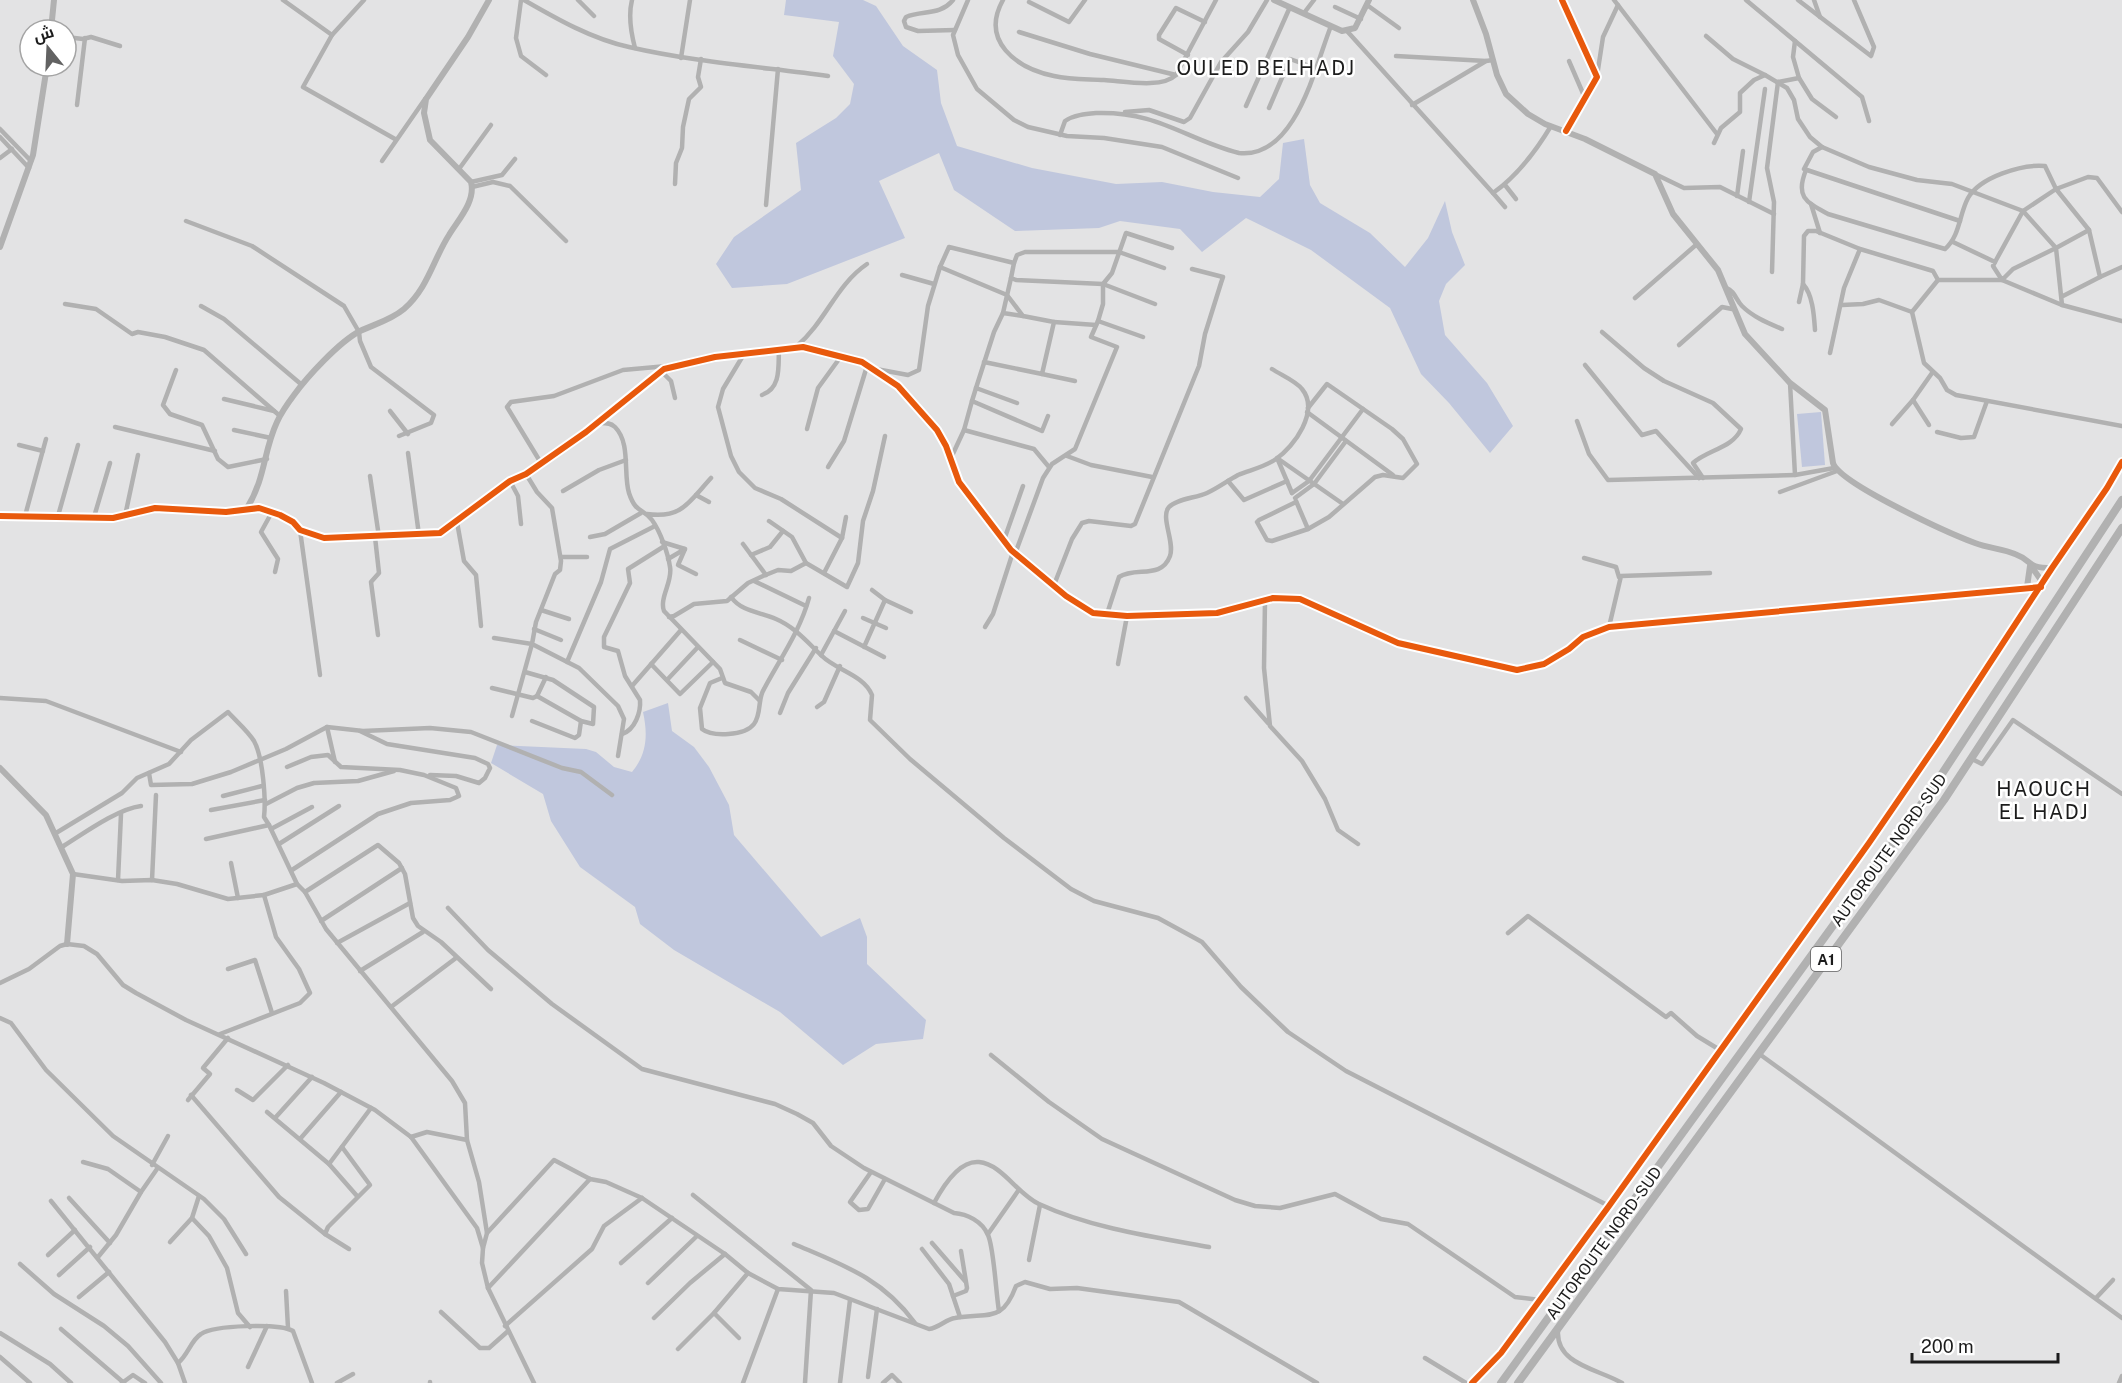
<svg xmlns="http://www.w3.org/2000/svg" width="2122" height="1383" font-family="'Public Sans',Cairo,sans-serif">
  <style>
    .green { fill: #c0c7dd }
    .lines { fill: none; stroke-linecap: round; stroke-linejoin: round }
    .street { stroke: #b1b1b1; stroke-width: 4.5 }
    .secondary { stroke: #b1b1b1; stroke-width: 6 }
    .highway { stroke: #b1b1b1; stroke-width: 8 }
    .cycleway-casing { stroke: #fff; stroke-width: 10 }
    .cycleway { stroke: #e8590c; stroke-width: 6 }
    .labels { text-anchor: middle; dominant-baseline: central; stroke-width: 5; stroke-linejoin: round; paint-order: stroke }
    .shield { fill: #fff; stroke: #606060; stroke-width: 1.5 }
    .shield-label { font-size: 15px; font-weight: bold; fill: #1c1c1c }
    .street-label { font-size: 16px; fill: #1c1c1c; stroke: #fff }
    .quarter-label { font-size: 20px; letter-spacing: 1.5px; fill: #1c1c1c; stroke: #fff }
  </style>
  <rect width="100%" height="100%" fill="#e3e3e4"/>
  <g class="green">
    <path d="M786,0H863L876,6L903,46L937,70L941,103L957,146L1032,168L1116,184L1162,182L1213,192L1260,197L1279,179L1283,143L1304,139L1310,185L1320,203L1370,233L1405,267L1428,238L1445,201L1452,232L1465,265L1446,284L1439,301L1445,335L1487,383L1513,426L1490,453L1449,403L1421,374L1390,308L1311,250L1246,218L1202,252L1180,229L1120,221L1099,228L1015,231L954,190L939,153L879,181L905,238L787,284L732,288L716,264L734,237L801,190L796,143L836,118L850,104L854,84L833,56L839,22L784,15Z"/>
    <path d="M1821,412L1825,465L1802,467L1797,414Z"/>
    <path d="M668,703L672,731L694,747L709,767L729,805L734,835L821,937L860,918L867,937V964L926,1020L923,1039L876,1044L843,1065L780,1012L674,950L640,924L635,907L580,867L551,821L543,794L491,763L497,745L586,749L596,752L614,767L632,772C647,754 648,735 643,712Z"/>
  </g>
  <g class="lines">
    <g class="street">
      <path d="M283,0L332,35"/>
      <path d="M364,0L332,35L303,87L395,139"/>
      <path d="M521,0L516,38L521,56L546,75"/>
      <path d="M524,0C557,19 592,39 629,47C694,62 762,67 828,76"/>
      <path d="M578,0L594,16"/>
      <path d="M632,0C628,16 631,33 635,48"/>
      <path d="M953,0C940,16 923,10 906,17L904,21L906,27L918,31L955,30"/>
      <path d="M968,0L953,35L958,55L977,89L1014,120L1028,127L1067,136L1104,138L1162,147L1238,178"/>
      <path d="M1003,0C980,41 1016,68 1054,76C1071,80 1087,79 1104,80C1123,81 1162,89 1176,75L1216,0"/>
      <path d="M1562,0L1597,77L1566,131"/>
      <path d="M1614,0L1717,134"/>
      <path d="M1746,0L1862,97L1869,121"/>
      <path d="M1798,0L1871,56L1874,47L1854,0"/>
      <path d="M1814,0L1820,17"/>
      <path d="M1029,2L1069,22L1085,0"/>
      <path d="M1367,5L1399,28"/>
      <path d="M1335,7L1361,19"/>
      <path d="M1304,13L1314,0"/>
      <path d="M1347,31L1493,193"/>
      <path d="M1019,32L1090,54L1176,75"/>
      <path d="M1706,36L1733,59L1765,75"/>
      <path d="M66,37L83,39L91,37L120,46"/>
      <path d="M1188,55L1159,39V35L1176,8L1205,22"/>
      <path d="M1396,56L1486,61"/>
      <path d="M681,58L690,0"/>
      <path d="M1569,61L1585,98"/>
      <path d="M1597,76L1603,37L1618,5"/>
      <path d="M1799,78L1812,99L1836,117"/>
      <path d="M1778,82L1799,78L1793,57L1795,41"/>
      <path d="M77,105L85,38"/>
      <path d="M1412,105L1486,61L1493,60"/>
      <path d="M1246,106L1290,7"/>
      <path d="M1269,108L1290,59L1315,68"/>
      <path d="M1125,112L1149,110L1184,122L1190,118L1221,62L1248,32L1267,0"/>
      <path d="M0,129L31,161"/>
      <path d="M1060,135L1065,121C1074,115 1085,114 1096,113C1158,111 1185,139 1239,153C1296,159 1315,66 1331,26"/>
      <path d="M0,137L29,168"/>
      <path d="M1714,143L1721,128L1740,112V93L1754,80L1765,75L1787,88L1794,100L1798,119L1810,137L1822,147"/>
      <path d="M0,158L12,149"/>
      <path d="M382,161L425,99"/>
      <path d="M459,169L491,125"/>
      <path d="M1806,170C1795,197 1806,202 1828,214L1945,249C1960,236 1959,215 1968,198C1980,177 2022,164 2045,166L2056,189L2088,177L2097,178L2122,212"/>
      <path d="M1655,174L1684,188L1720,187L1774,214"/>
      <path d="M471,182L502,175L515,159"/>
      <path d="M675,184L676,163L682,148L683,127L689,99L701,87L698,77L701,59"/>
      <path d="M1505,185L1516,199"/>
      <path d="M472,187L493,182L510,186L566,241"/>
      <path d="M1737,196L1743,151"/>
      <path d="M1749,202L1765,89"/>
      <path d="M1811,204L1820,233"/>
      <path d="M766,205L778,69"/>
      <path d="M1505,207L1493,193C1517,176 1536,151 1551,126"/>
      <path d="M186,221L252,246L344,306L359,332L360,341L371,367L434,415L431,423L399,436"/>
      <path d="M1953,242L1995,262L1993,266L2002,280L2013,269L2056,248L2023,211L1952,184L1917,180L1869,167L1822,147L1813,152L1804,169L1960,221"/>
      <path d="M1995,262L2023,211L2056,189L2089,230L2100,277L2063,296"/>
      <path d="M1014,263L1017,255L1025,252H1119L1164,268"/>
      <path d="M940,267L1007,295L1023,316L1054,322L1042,374L984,362"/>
      <path d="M1772,272L1774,202L1767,168L1778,82"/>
      <path d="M902,275L934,284"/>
      <path d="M2100,277L2122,267"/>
      <path d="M1011,278L1003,313L1023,316"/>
      <path d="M1938,280L1912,312L1924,363L1940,378L1947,390L1956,395L2122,426"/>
      <path d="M1803,284C1813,295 1814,316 1815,330"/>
      <path d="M1726,288C1735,291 1736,300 1742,306C1753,317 1768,323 1782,329"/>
      <path d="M1635,298L1697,244"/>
      <path d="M1799,302L1803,284L1804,236L1808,231H1816L1860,249L1933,271L1938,280H2002L2062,305L2122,321"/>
      <path d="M65,304L96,309L132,334L138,332L165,337L204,350L280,416"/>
      <path d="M1842,305L1863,304L1879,300L1912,312"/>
      <path d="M2062,305L2056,248L2089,230"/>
      <path d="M201,306L224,319L302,385"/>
      <path d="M1054,322L1096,325"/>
      <path d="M1602,332L1644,368L1664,381L1713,403L1741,429C1733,448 1707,450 1693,463L1703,478"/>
      <path d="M1143,337L1098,321L1103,304V284L1112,273L1126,233L1172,248"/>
      <path d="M1679,345L1722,307L1732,309"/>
      <path d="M797,346C826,321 836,285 867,264"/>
      <path d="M1830,353L1844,288L1860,249"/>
      <path d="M744,354L723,389L718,407L731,456L739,472L755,488L781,499L842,538"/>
      <path d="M1585,365L1642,435L1656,431L1699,478"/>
      <path d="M876,369L908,375L919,370L928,306L940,267L949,247L1014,263L1011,278L1016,280L1103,284L1155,304"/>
      <path d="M176,370L163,405L170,414L202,425L218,459L228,467L267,459"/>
      <path d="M661,371L671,381L675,398"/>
      <path d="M1042,374L1075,381"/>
      <path d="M1790,383L1795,475L1834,468"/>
      <path d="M976,388L994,332L1003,313"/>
      <path d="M762,395C782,388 778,365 779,348"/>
      <path d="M224,399L274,411"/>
      <path d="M1913,400L1929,425"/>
      <path d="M972,401L976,388L1017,403"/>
      <path d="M390,411L408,434"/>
      <path d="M1307,412L1393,475"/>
      <path d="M1577,421L1589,454L1608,480L1795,475"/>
      <path d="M597,423C603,423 610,422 615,427C631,443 623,474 629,493C636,514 642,507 652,520C660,531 668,553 670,567C673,581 659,598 664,611L720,669L725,683L751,692L759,700"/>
      <path d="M1892,424L1913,400L1932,373"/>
      <path d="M115,427L215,451"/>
      <path d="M807,429L818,388L842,355"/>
      <path d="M234,430L271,438"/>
      <path d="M964,430L1034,449L1049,467"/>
      <path d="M1937,432L1961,438L1974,437L1987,401"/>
      <path d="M19,445L43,451"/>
      <path d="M408,453L419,535"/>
      <path d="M1067,456L1091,465L1152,477"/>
      <path d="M951,458L964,430L972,401L1042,431L1048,416"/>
      <path d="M1277,458L1343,504"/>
      <path d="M1278,460L1292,493"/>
      <path d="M541,463L507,407L511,402L554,396L623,370L667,366"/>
      <path d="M828,467L844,441L867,366"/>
      <path d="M526,474L537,492L552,508L561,561L560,570L555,574L536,622L532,644L579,668L618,706L624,719L618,756"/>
      <path d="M370,476L379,537"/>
      <path d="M510,481L518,496L521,524"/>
      <path d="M1228,481L1244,500L1287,481"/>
      <path d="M563,491L599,470L626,460"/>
      <path d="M1780,492L1837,471"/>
      <path d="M1292,493L1309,481L1363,409"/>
      <path d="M696,495L709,502"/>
      <path d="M1295,498L1314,484L1346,441"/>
      <path d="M1296,501L1308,529"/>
      <path d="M1296,502L1259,520L1257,522L1267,540L1272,541L1308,529L1329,517L1375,477L1383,475L1403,478L1417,464L1403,439L1392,429L1327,384L1308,408"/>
      <path d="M272,512L261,532L278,559L275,572"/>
      <path d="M647,514C682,519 689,502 711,478"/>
      <path d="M25,516L46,439"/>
      <path d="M58,516L78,445"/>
      <path d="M125,516L138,455"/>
      <path d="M94,517L110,463"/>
      <path d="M769,521L792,537L806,563L847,587L858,563L863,521L873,491L885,436"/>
      <path d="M457,522L464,561L476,575L481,626"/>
      <path d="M300,530L320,675"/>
      <path d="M375,537L379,573L371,582L378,635"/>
      <path d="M590,537L605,534L641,513"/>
      <path d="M1004,540L1023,486"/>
      <path d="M662,542L685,549L668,559"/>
      <path d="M743,544L766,575"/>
      <path d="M685,549L678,565L696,574"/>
      <path d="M1015,554L1043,478L1052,464L1075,449L1117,347L1091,337L1098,321"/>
      <path d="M751,555L770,547L783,531"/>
      <path d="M561,557H587"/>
      <path d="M1584,558L1616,567L1619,577"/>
      <path d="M824,573L842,538L846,517"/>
      <path d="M754,581L806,606"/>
      <path d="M1054,585L1072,539L1082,523L1089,521L1131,526L1135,524L1199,366L1205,334L1221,283L1223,277L1192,269"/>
      <path d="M872,590L885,600L911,612"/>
      <path d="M731,597C742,612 760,612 776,619C795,627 808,643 822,656C836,670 864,675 872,695L870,720L910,759L1004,838L1071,889L1094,901L1158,918L1202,942L1241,987L1288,1032L1346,1071L1609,1206"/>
      <path d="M1265,600L1264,668L1270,726L1302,761L1325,799L1338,830L1358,844"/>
      <path d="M541,610L569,619"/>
      <path d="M1107,614L1119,577C1136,566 1161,580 1170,556C1175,542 1160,517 1169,507C1176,499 1196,498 1207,493C1218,488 1227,481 1238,475C1250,470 1265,467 1276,459C1294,447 1320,411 1302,389C1296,381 1281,375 1272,369"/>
      <path d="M669,617L674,616L694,604L727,601L748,583L763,576L778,570L791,571L806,563"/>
      <path d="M863,618L886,628"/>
      <path d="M985,627L993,614L1013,552"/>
      <path d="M1609,627L1621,576L1710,573"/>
      <path d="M534,629L561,640"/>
      <path d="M834,631L884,657"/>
      <path d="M494,638L532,644L512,716"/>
      <path d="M740,640L782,660"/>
      <path d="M864,647L885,600"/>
      <path d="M821,655L845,611"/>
      <path d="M567,662L601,582L610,549L655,526"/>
      <path d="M651,664L680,694L713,662"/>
      <path d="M1118,664L1127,616"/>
      <path d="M722,678L710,683L700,708L702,729C712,737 745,736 754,724C762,713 757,700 764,689C780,659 800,631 809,598"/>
      <path d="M667,680L698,647"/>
      <path d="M632,686L681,630"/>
      <path d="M492,688L533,698L537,696L581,721L593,724L594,707L553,680L525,672"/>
      <path d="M537,696L546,677"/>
      <path d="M0,698L46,701L181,752"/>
      <path d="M1246,698L1268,723"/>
      <path d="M817,707L824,702L840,666"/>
      <path d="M780,713L788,693L816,648"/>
      <path d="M532,721L575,738L579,735L581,721"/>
      <path d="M327,727L335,762"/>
      <path d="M360,731L387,744L475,758L488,764L490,768L485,778L479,783L456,776L430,775"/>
      <path d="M622,734C635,730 641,712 640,700L625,676L618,651L604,647V637L630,583L628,569L663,547"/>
      <path d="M1972,759L1982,764L2013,720L2122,794"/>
      <path d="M287,767L311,757L328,755L341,767L400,770L424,775L456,788L459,796L450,800L411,803L378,814L292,870"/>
      <path d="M149,773L151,785L192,784L231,772L286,749L327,727L363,731L430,728L471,732L562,768L581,772L612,795"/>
      <path d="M223,796L262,786"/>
      <path d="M266,804L297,788L314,783L358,781L394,771"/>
      <path d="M211,810L265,800"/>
      <path d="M271,829L312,807"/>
      <path d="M56,833L122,793L137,778L169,764L191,740L228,712C236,721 248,731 254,741C263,757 266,800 264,817L269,825"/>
      <path d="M206,839L269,825L297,884"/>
      <path d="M279,844L339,806"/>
      <path d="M62,847C83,834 117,809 141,806"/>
      <path d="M231,863L238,898"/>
      <path d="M73,874L122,881L152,880L177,884L228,899L264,895L276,937L299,969L310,993L300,1003L220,1034"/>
      <path d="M118,880L121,814"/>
      <path d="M152,880L156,795"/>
      <path d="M305,892L378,845L399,863L405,874L413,918L418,926L441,942L491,989"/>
      <path d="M264,895L297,884L305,892L326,929L452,1081L465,1103L467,1140"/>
      <path d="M448,908L488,950L552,1004L642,1069L775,1104L797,1114L813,1123L831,1146L864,1168L954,1213C967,1214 982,1221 988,1235C994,1248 996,1294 999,1311"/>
      <path d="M321,921L402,868"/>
      <path d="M1508,933L1528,916L1666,1017L1671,1013L1697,1036L1720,1050"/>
      <path d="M337,943L410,903"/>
      <path d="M228,969L255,960L272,1013"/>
      <path d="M360,971L423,932"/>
      <path d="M0,983L29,969L60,946L67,944L84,946L97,954L123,985L136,993L186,1020L324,1083L375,1110L411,1137L477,1228L483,1248L482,1263L488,1288L534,1383"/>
      <path d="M391,1007L456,958"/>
      <path d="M0,1018L11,1023L46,1070L113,1136L204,1199L224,1219L246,1254"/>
      <path d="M1758,1053L2122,1318"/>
      <path d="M991,1055L1049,1102L1102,1139L1235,1200L1255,1206L1280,1208L1335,1194L1381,1219L1408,1224L1515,1297L1540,1300"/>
      <path d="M237,1090L253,1100L288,1065"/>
      <path d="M191,1095L279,1197L325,1234"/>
      <path d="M188,1100L210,1074L203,1068L228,1038"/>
      <path d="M267,1112L329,1164L357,1196"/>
      <path d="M275,1118L312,1077"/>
      <path d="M411,1137L427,1132L467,1140L479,1182L487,1233"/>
      <path d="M300,1139L341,1092"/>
      <path d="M342,1147L370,1185L328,1227L325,1234L349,1249"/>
      <path d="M83,1162L108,1169L141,1192L157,1169"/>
      <path d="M329,1164L371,1108"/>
      <path d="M152,1165L168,1136"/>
      <path d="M871,1172L850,1202L859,1210L868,1209L885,1179"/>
      <path d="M693,1195L811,1290L805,1383"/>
      <path d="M199,1196L192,1218L209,1236L227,1268L238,1313L250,1327"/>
      <path d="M69,1198L110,1243"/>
      <path d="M51,1201L165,1342L178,1363C188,1355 191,1340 201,1334C214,1325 279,1323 293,1331L312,1383"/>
      <path d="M934,1203C942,1188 959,1160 979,1162C1002,1164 1018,1195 1039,1204C1091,1228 1153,1237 1209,1247"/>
      <path d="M988,1234L1018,1191"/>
      <path d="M170,1242L192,1218"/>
      <path d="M932,1243L965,1281"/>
      <path d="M794,1244C843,1265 882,1278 915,1323"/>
      <path d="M483,1248L487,1233L554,1160L590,1179L606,1182L642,1198L725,1254L748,1273L778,1289L834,1293L929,1329C939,1328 946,1319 955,1318C988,1312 1002,1324 1016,1286L1025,1282L1050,1289L1077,1288L1179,1302L1317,1383"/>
      <path d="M922,1249L949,1284L960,1317"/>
      <path d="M48,1255L75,1230"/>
      <path d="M98,1257L116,1235L141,1192"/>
      <path d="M1029,1260L1040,1205"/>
      <path d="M621,1263L672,1218"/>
      <path d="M20,1264L54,1294L104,1326L128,1346L161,1383"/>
      <path d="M59,1275L90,1247"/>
      <path d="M648,1283L697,1236"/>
      <path d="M488,1288L590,1179"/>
      <path d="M286,1291L288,1328"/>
      <path d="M953,1296L966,1291L967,1288L961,1251"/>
      <path d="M79,1297L109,1272"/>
      <path d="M2096,1298L2113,1280"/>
      <path d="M441,1312L480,1348H489L507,1332"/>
      <path d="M714,1313L739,1338"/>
      <path d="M654,1318L690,1283L725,1254"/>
      <path d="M505,1326L592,1249L604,1226L642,1198"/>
      <path d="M61,1329L124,1383"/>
      <path d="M1558,1331C1556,1365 1599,1369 1622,1383"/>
      <path d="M0,1333L50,1364L71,1383"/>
      <path d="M678,1349L714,1313L748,1273"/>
      <path d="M0,1357L30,1383"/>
      <path d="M1425,1358L1466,1383"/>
      <path d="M178,1363L185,1383"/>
      <path d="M248,1367L267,1326"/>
      <path d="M868,1377L877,1309"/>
      <path d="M430,1382V1383"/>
      <path d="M122,1383L133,1375L145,1383"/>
      <path d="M337,1383L353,1374"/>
      <path d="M743,1383L778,1289"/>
      <path d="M840,1383L850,1300"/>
      <path d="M883,1383L892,1375L900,1383"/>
      <path d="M2119,1383L2122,1376"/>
    </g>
    <g class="secondary">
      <path d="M1274,0L1342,31L1355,28L1369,0"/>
      <path d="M1473,0L1486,34L1497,75L1506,94L1528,114L1545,124L1585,139L1655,174L1673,214L1718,270L1745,334L1790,383L1825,410L1833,463C1840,484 1951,534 1975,543C1988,548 2003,549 2015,554C2034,561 2025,568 2052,568"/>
      <path d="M51,30L54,0"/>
      <path d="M0,247L33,155L47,66"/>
      <path d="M247,508C266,477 263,452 277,422C281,413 288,403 294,395C307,377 339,342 360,331C375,324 391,320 404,309C428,288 433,260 449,235C458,220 476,201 471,182L430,140L424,113L426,99L468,37L489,0"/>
      <path d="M0,516L113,518L155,508L226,512L259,508L280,515L293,522L300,530L324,538L440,533L510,481L526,474L586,432L664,369L715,357L803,347L862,362L898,386L937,430L946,446L959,482L1011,550L1066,596L1093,613L1127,616L1217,613L1273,598L1300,599L1398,643L1517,670L1544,664L1569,649L1583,637L1609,627L2041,587"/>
      <path d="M2031,566L2043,583"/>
      <path d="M2027,587L2030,566"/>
      <path d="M0,768L46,815L73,874L67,944"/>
      <path d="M1472,1383L1501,1353L1609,1206L1869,843L1939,741L2052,568L2107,488L2122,462"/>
    </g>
    <g class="highway">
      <path d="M1501,1383L1930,792L2122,500"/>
      <path d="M1518,1383L1944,800L2122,528"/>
    </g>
    <defs>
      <g id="cycleway">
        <path d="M1562,0L1597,77L1566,131"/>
        <path d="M0,516L113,518L155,508L226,512L259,508L280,515L293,522L300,530L324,538L440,533L510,481L526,474L586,432L664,369L715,357L803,347L862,362L898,386L937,430L946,446L959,482L1011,550L1066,596L1093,613L1127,616L1217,613L1273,598L1300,599L1398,643L1517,670L1544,664L1569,649L1583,637L1609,627L2041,587"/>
        <path d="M1472,1383L1501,1353L1609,1206L1869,843L1939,741L2052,568L2107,488L2122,462"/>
      </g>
    </defs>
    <use href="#cycleway" class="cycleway-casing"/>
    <use href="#cycleway" class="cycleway"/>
  </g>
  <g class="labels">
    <rect class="shield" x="1811" y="947" width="30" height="24" rx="4.5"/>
    <g class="shield-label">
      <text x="1826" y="959">A1</text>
    </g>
    <g class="street-label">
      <text transform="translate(1889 850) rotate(-54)">AUTOROUTE NORD-SUD</text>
      <text transform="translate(1604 1243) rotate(-54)">AUTOROUTE NORD-SUD</text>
    </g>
    <g class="quarter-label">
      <text x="1266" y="68">OULED BELHADJ</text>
      <text x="2044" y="789">HAOUCH<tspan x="2044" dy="23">EL HADJ</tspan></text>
    </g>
  </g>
  <g transform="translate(48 48) rotate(342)"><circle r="28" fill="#ffffff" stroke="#a4a4a4" stroke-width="1.5"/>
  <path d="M0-4.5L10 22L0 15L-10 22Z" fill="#626262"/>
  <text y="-9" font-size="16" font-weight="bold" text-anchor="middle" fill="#1c1c1c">ش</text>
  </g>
  <path d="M1912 1353v9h146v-9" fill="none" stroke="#1c1c1c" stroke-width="3"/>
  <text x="1921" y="1353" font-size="18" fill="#1c1c1c" stroke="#ffffff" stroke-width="4.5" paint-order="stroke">200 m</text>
</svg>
